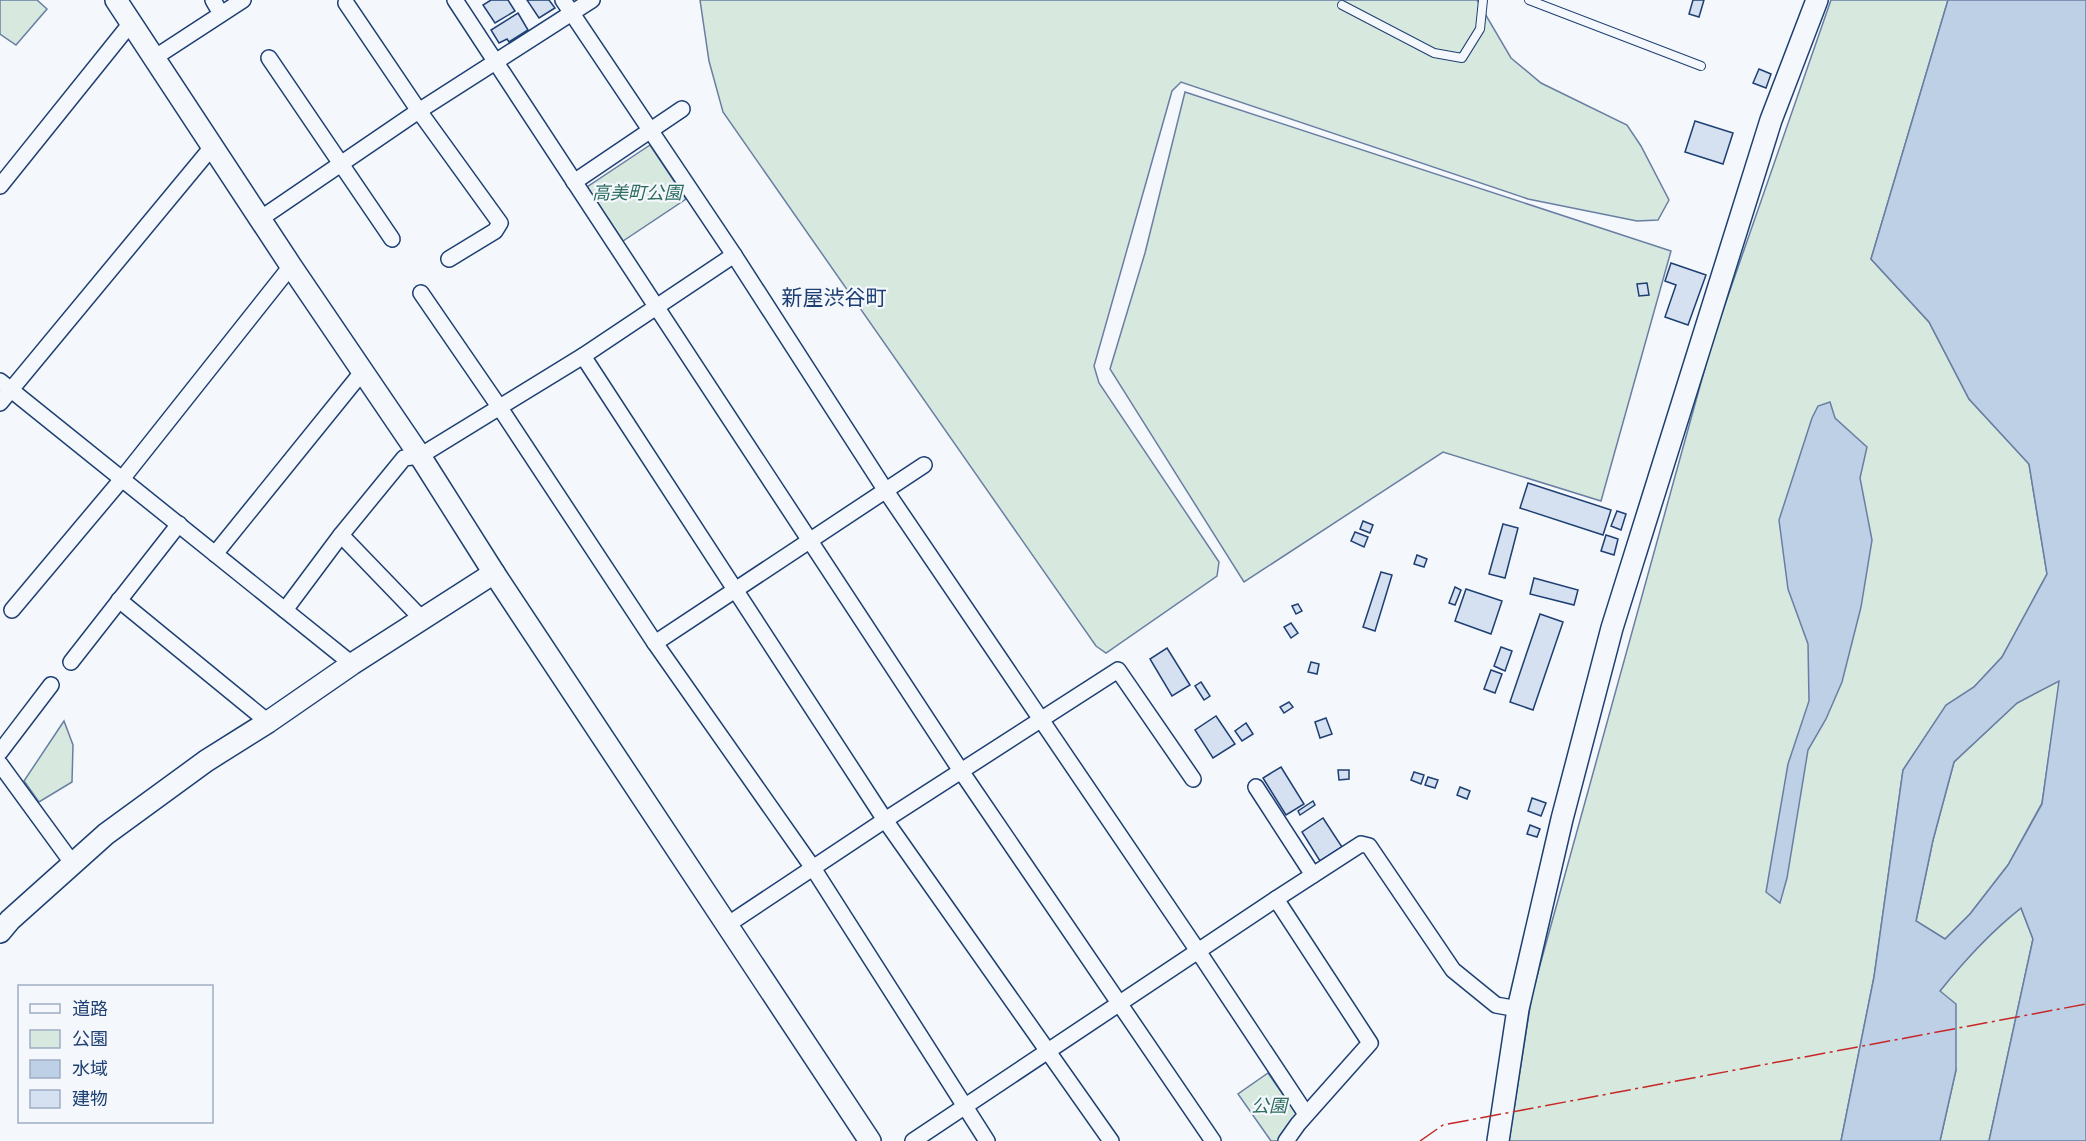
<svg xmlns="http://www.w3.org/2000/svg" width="2086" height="1141" font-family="'Zilla Slab','Noto Sans JP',serif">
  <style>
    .green { fill: #d7e8df; stroke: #687fa3; stroke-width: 1.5 }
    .water { fill: #bed0e5; stroke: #687fa3; stroke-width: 1.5; fill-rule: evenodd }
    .building { fill: #d5e0f0; stroke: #1d3f73; stroke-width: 1.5 }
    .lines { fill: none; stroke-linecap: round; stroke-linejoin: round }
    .lane-casing { stroke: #1d3f73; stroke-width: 10 }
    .street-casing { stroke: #1d3f73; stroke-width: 18 }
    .secondary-casing { stroke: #1d3f73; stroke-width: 24 }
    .lane { stroke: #f4f7fb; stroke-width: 8 }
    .street { stroke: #f4f7fb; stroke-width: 15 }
    .secondary { stroke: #f4f7fb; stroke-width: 21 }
    .power { stroke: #c62828; stroke-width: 1.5; stroke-dasharray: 21 4.5 3 4.5; stroke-linecap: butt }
    .labels { text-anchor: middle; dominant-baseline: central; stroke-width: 4.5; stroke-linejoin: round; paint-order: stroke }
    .park-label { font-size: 18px; font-style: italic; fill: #2c6c60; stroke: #f4f7fb }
    .quarter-label { font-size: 21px; fill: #1d3f73; stroke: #f4f7fb }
  </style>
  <rect width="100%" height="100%" fill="#f4f7fb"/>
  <g class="green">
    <path d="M0,0H37L47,9L16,45L0,34Z"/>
    <path d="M700,0H1477L1511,58L1541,83L1627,125L1641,146L1669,200L1658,220L1637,221L1528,199L1181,82L1172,91L1094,366L1099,383L1219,562L1217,576L1106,653L1096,646L723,112L709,61Z"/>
    <path d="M1831,0H1948L1871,259L1929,322L1969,399L2029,464L2047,574L2002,657L1974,687L1946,706L1903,770L1874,977L1841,1141H1509L1532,994L1713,339Z"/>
    <path d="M1185,92L1671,251L1601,501L1443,452L1244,582L1110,369L1145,253Z"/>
    <path d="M650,145L686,199L623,241L587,187Z"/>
    <path d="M2060,680L2042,803L2008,865L1970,914L1945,939L1916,921L1933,840L1954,762L2017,703Z"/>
    <path d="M64,721L73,745L72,782L39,802L24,781Z"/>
    <path d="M2021,908L2033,939L1989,1141H1940L1956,1070L1939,992C1964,961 1990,933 2021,908Z"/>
    <path d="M1268,1073L1298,1116L1280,1141H1271L1238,1094Z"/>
  </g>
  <g class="water">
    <path d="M1948,0H2086V1141H1989L2033,939L2021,908C1990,932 1964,961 1940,991L1956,1004V1070L1940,1141H1841L1874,977L1903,770L1946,705L1974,687L2002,657L2047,574L2029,464L1969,399L1929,322L1871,259ZM2059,681L2042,804L2008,865L1970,914L1945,939L1916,921L1933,840L1954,762L2017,703Z"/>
    <path d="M1830,402L1835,418L1867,447L1860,478L1872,540L1861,607L1842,682L1826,719L1808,750L1787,878L1780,903L1766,892L1788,764L1809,701L1808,644L1788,589L1779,520L1812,418L1818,406Z"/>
  </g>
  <g class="building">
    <path d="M491,0H508L515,11L495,23L483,5Z"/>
    <path d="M527,0H549L555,8L539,18Z"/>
    <path d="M1693,0H1704L1699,17L1689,14Z"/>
    <path d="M518,13L528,30L509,42L507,39L499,43L491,30Z"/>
    <path d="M1759,69L1771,74L1766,88L1753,83Z"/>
    <path d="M1695,121L1733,133L1723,164L1685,152Z"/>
    <path d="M1671,263L1706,275L1688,325L1665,317L1676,285L1665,281Z"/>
    <path d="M1647,283L1649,295L1639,296L1637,284Z"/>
    <path d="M1528,483L1611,510L1603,535L1520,508Z"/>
    <path d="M1617,511L1626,514L1621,530L1611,526Z"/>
    <path d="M1363,521L1373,525L1370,533L1360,529Z"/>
    <path d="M1503,524L1518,528L1505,578L1489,574Z"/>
    <path d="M1355,532L1368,537L1364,547L1351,541Z"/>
    <path d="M1606,535L1618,539L1614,555L1601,551Z"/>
    <path d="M1417,555L1427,559L1424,567L1414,564Z"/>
    <path d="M1381,572L1392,575L1375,631L1363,627Z"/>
    <path d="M1534,578L1578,590L1574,605L1530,594Z"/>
    <path d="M1455,587L1461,590L1455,605L1449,603Z"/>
    <path d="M1466,589L1502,601L1491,634L1455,621Z"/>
    <path d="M1298,604L1302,611L1296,614L1292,606Z"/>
    <path d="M1540,614L1563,622L1533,710L1510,702Z"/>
    <path d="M1291,623L1298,633L1291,638L1284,627Z"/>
    <path d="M1501,647L1512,651L1505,671L1494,666Z"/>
    <path d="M1167,648L1190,685L1172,696L1150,659Z"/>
    <path d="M1311,662L1319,664L1317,674L1308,672Z"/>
    <path d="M1491,670L1502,674L1495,693L1484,689Z"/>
    <path d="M1201,682L1210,696L1204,700L1195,686Z"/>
    <path d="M1289,702L1293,707L1284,713L1280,707Z"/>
    <path d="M1216,716L1235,744L1213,758L1195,730Z"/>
    <path d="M1326,718L1332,734L1320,738L1315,722Z"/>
    <path d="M1246,723L1253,734L1242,741L1235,731Z"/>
    <path d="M1281,767L1304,804L1286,815L1263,778Z"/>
    <path d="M1338,770H1349V779L1339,780Z"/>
    <path d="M1414,772L1424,775L1421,784L1411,780Z"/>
    <path d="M1428,777L1438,780L1435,788L1425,785Z"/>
    <path d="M1460,787L1470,791L1467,799L1457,795Z"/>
    <path d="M1532,798L1546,803L1541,816L1528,811Z"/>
    <path d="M1313,801L1315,805L1300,815L1298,811Z"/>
    <path d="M1323,818L1342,847L1320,861L1302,832Z"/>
    <path d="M1530,825L1540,829L1537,837L1527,834Z"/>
  </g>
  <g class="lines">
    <defs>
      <g id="lane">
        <path d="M1529,0L1701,66"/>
        <path d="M1342,5L1434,53L1462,58L1480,29L1483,0"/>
      </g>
      <g id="street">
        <path d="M213,0L221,14"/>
        <path d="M455,0L961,771L1213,1141"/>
        <path d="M563,0L734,255L886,491L1198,951L1306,1114"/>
        <path d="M346,3L419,111L500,223L495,231L449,259"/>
        <path d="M154,58L243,0"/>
        <path d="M269,58L392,239"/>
        <path d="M574,182L682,109"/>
        <path d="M0,186L131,23"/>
        <path d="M260,219L414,114L592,0"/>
        <path d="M421,293L500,408L655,643L813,868L987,1141"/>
        <path d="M583,356L885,820L1111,1141"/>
        <path d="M0,381L352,664"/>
        <path d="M0,403L212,147"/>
        <path d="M341,535L422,619"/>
        <path d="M215,554L363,371"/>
        <path d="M119,600L268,722"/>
        <path d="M12,610L122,479L291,266"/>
        <path d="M285,610L341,535L404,458L420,456L583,356L734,255"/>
        <path d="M655,643L924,465"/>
        <path d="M71,662L179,524"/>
        <path d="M0,752L51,685"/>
        <path d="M0,764L73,864"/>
        <path d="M1256,787L1313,875"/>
        <path d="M1276,899L1370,1043L1298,1124L1286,1141"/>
        <path d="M727,925L885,820L1118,670L1193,779"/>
        <path d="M913,1141L1276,899L1361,844L1369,846L1453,970L1496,1005L1518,1009"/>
      </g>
      <g id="secondary">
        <path d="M116,0L291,266L420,456L494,573L870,1141"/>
        <path d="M0,932L10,920L106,834L206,761L268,722L352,664L494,573"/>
        <path d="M1498,1141L1518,1009L1562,819L1612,628L1771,120L1817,0"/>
      </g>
    </defs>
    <use href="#lane" class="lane-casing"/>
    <use href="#street" class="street-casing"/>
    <use href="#secondary" class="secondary-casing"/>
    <use href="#lane" class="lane"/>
    <use href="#street" class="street"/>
    <use href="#secondary" class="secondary"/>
    <path class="power" d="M1420,1141L1443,1125L2086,1004"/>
  </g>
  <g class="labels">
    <g class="park-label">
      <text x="637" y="193">高美町公園</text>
      <text x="1269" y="1106">公園</text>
    </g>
    <g class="quarter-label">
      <text x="834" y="297">新屋渋谷町</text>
    </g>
  </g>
  <rect x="18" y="985" width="195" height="138" fill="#f4f7fb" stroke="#9eadc5" stroke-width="1.5"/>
  <rect x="30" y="1004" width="30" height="9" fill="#f4f7fb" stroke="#9eadc5" stroke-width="1.5"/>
  <text x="72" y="1015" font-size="18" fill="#1d3f73">道路</text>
  <rect x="30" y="1030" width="30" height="18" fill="#d7e8df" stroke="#9eadc5" stroke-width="1.5"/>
  <text x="72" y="1045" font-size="18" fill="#1d3f73">公園</text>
  <rect x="30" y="1060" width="30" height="18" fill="#bed0e5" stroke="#9eadc5" stroke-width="1.5"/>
  <text x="72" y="1075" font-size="18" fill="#1d3f73">水域</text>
  <rect x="30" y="1090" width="30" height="18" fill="#d5e0f0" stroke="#9eadc5" stroke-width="1.5"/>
  <text x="72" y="1105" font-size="18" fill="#1d3f73">建物</text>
</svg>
